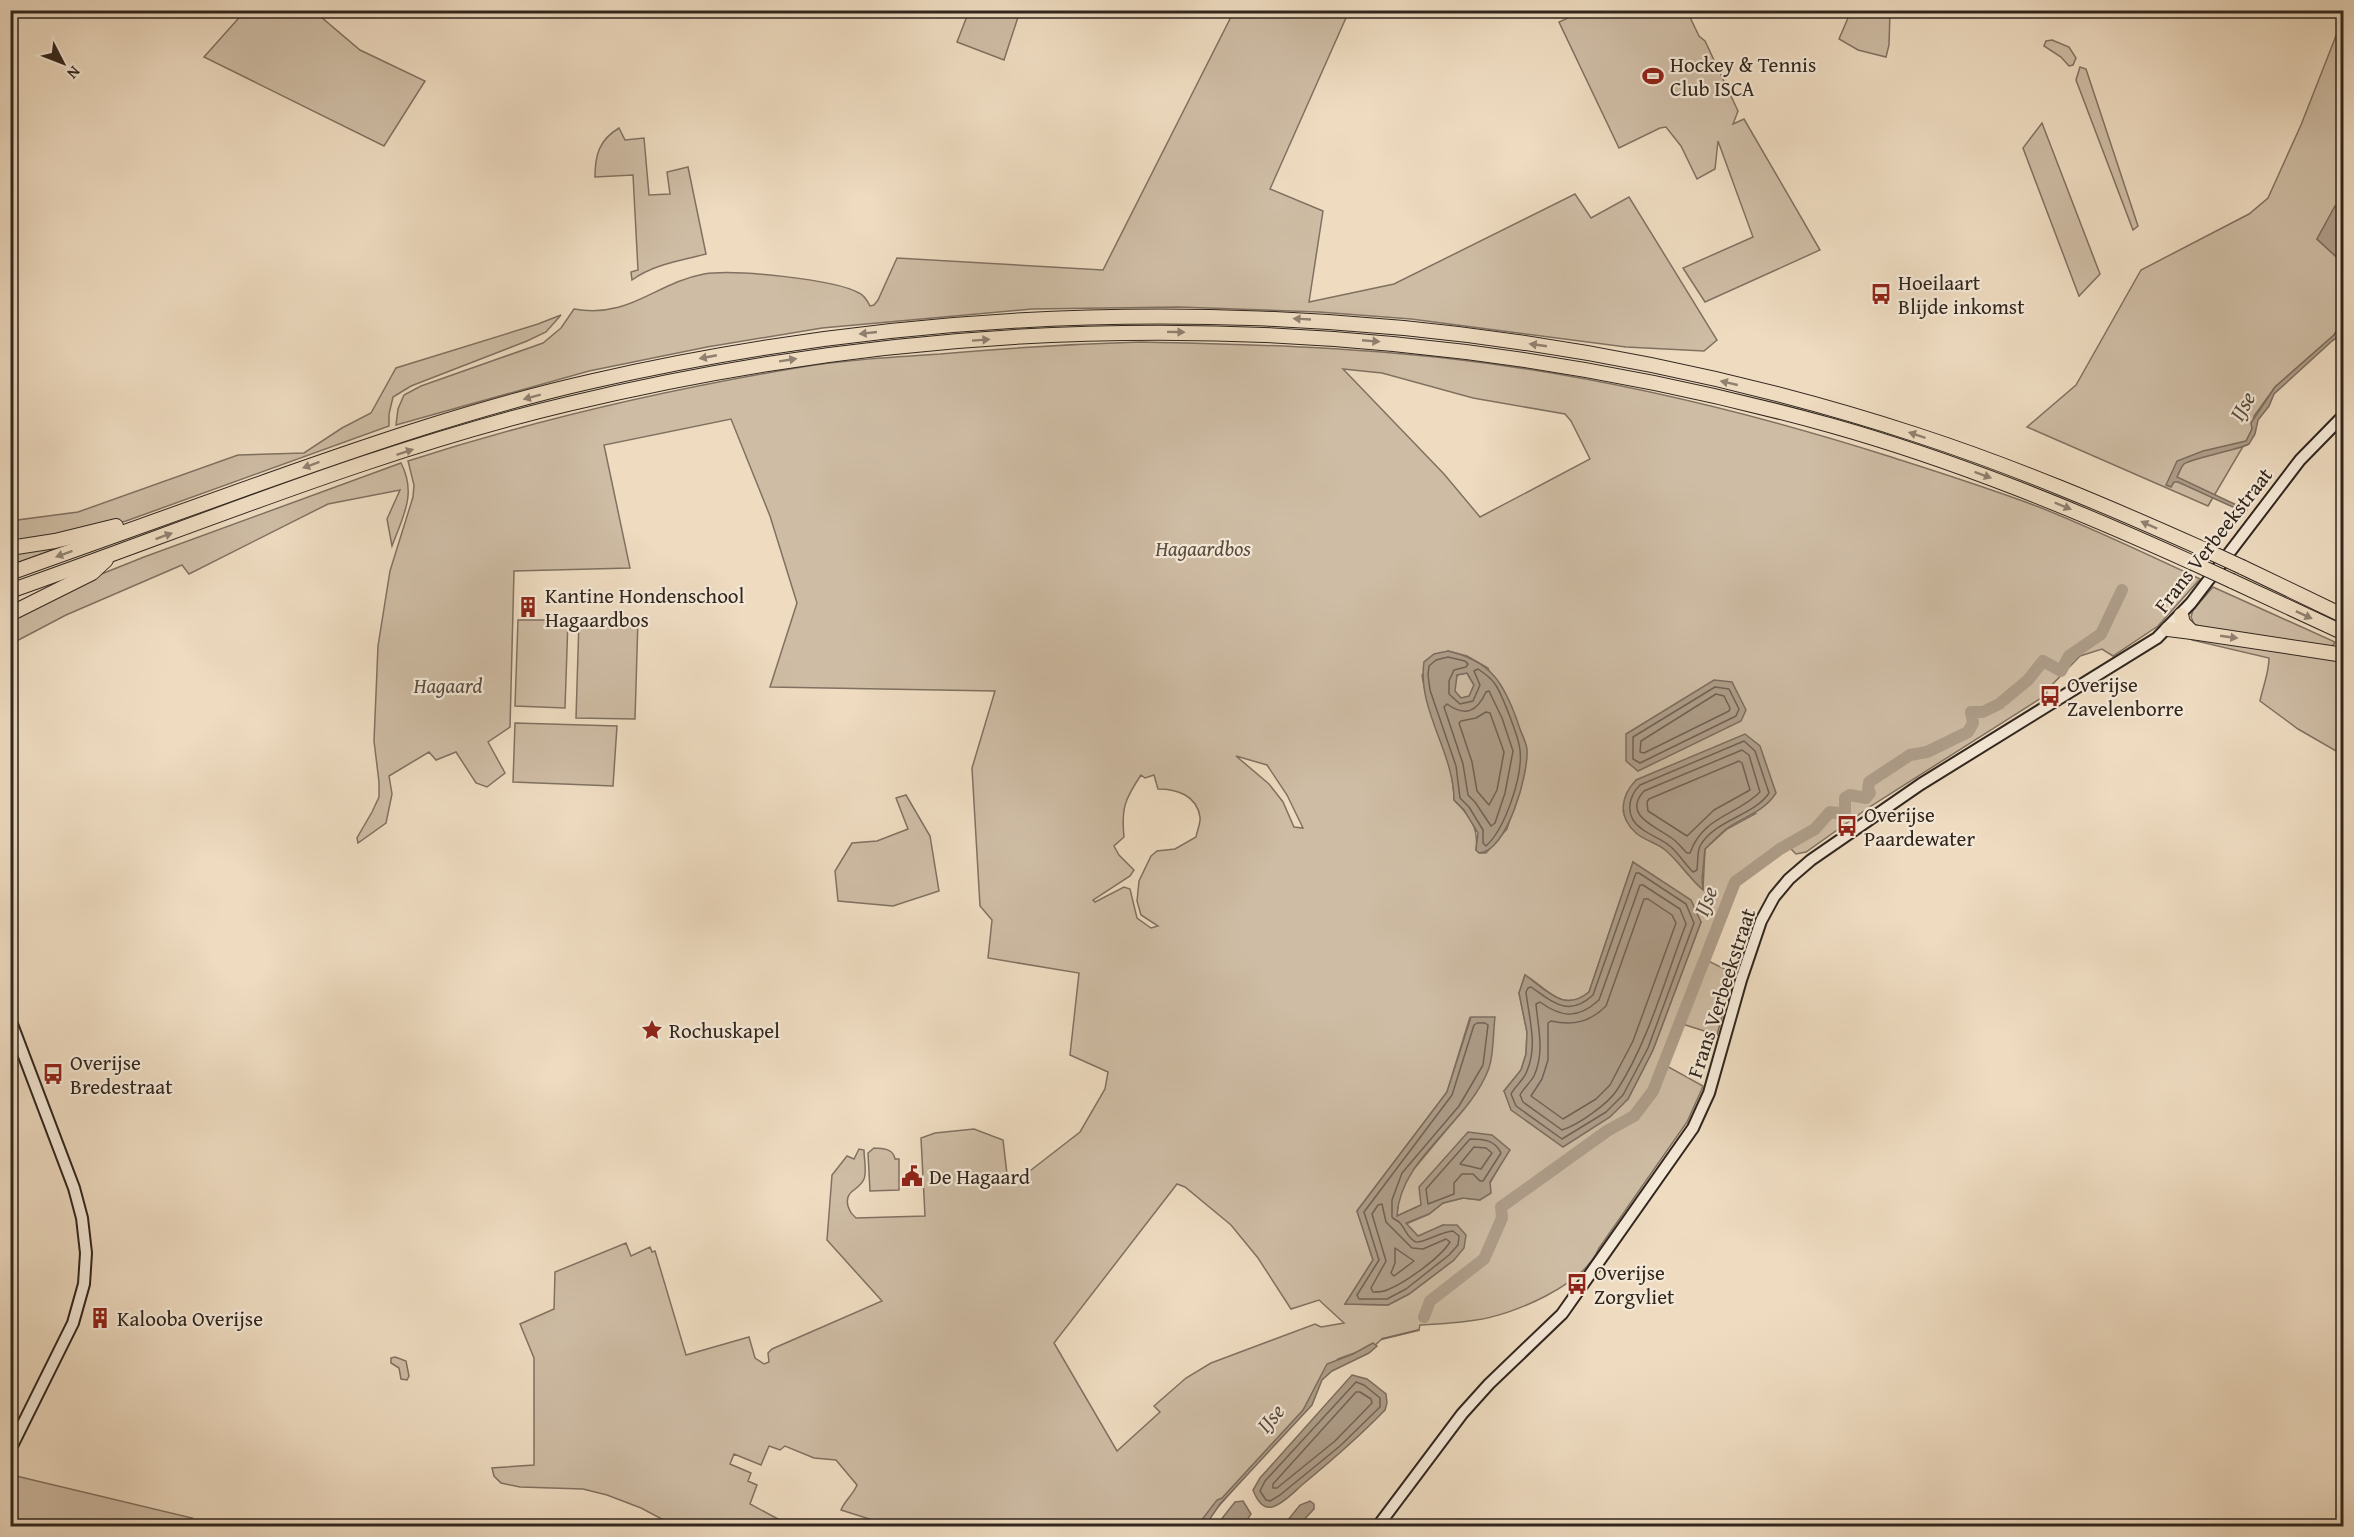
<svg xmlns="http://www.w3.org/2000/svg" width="2354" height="1537" font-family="'Gentium Book Plus',serif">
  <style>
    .green { fill: #cebca4; stroke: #807161; stroke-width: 1.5; fill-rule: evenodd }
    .water { fill: #ae9d89; stroke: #7c6d5e; stroke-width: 1.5; fill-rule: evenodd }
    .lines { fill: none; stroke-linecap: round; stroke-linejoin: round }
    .shore { stroke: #706254; stroke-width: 1.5 }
    .stream { stroke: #7c6d5e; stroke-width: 2 }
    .river { stroke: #ae9d89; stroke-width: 12 }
    .secondary-casing { stroke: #31261e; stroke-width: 14 }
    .highway-casing { stroke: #31261e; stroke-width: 16 }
    .secondary { stroke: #f4e8d6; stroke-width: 10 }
    .highway { stroke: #eedbc0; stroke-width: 14 }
    .highway-bridge-casing { stroke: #31261e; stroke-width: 16; stroke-linecap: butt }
    .highway-bridge { stroke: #eedbc0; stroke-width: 14 }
    .oneway { fill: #90806f }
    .labels { text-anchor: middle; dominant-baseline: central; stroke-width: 4.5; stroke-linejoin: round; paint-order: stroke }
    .poi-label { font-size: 21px; fill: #31261e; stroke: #f4e8d6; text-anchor: start }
    .street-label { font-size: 21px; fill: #31261e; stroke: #f4e8d6 }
    .park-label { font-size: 21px; font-style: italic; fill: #584c40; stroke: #f4e8d6 }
    .water-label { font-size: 22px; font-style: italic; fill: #564a3e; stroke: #f4e8d6 }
  </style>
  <rect width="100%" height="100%" fill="#eedbc0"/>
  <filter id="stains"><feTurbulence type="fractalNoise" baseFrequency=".00333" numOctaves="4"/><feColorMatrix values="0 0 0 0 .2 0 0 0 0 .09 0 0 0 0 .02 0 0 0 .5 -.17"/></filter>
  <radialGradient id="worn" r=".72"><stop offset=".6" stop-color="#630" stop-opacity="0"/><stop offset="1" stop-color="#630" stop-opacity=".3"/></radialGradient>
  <g class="green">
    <path d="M245,11H314L360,50L425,81L384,146L204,57Z"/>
    <path d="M969,11H1020L1004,60L957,42Z"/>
    <path d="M1234,11H1349L1270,189L1323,211L1309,302L1394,284L1575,194L1591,218L1629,197L1717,340L1704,351L1626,347L1411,319L1319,312L1179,307L1032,309L822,328L707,347L589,371L396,425L398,409L404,395L421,386L543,343L561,328L574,309C630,319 655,283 704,274C733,269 834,279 859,293C864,295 868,302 870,306L874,305L878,300L897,258L1103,270Z"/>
    <path d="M1583,11H1687L1699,36L1705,41L1738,111L1733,124L1744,119L1820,250L1705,302L1683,268L1753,237L1718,141L1715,169L1697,179L1681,146L1666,127L1660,128L1619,148L1559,22Z"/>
    <path d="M1851,11H1890L1889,45L1886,57L1858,50L1839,39Z"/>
    <path d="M2343,18L2344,186L2339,195L2343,198V213L2335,207L2317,239L2343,263V321L2334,335L2275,387L2254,416L2252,429L2248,438L2208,506L2027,427L2076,385L2141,270L2249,214L2268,198L2301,125Z"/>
    <path d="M2052,40L2069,47L2076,58L2073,65L2069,66L2061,57L2044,46L2046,41Z"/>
    <path d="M2080,67L2086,69L2138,226L2133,230L2076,80Z"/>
    <path d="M2042,123L2100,274L2079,296L2023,148Z"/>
    <path d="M619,128L625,140L644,138L649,195L670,194L667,172L688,167L706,254C680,261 654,264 632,280L631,272L638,270L633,175L595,177C595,155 599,140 619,128Z"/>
    <path d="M561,315L546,332L527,341L411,386L393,397L389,414V426L126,521L88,531L11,544L10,521L78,512L238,455L304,453L342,428L371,413L396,368L538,324Z"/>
    <path d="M1140,342C1244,344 1349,347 1453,359C1601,376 1746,411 1888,456C1938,472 1989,488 2039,507C2094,529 2147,554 2200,579L2158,626L2113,656L2102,649L2080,656L2048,689L2046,695L1871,806L1806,852L1796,854L1787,845L1735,882L1704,959L1729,971L1733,977L1717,1035L1679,1023L1663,1064L1703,1086L1701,1091L1687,1122L1599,1248C1584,1285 1513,1315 1476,1320C1457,1323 1439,1324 1420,1325L1419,1330L1382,1339L1374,1346L1338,1359L1320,1381L1308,1406L1201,1526H884L885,1524L841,1510C845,1500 853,1495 857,1485L836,1460L814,1458L785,1446L780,1450L769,1446L761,1465L734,1454L730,1464L751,1473L748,1481L757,1485L750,1504L791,1526H675L641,1508L607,1495L583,1489L520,1487L501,1483L494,1476L492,1468L534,1465V1358L520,1324L554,1309L555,1272L626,1243L631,1256L650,1247L652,1252L655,1251L686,1355L749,1337L755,1358L764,1364L769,1362L768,1353L772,1349L882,1301L827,1240L832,1175L847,1156L854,1159L859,1149L864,1150C864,1159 867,1172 864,1179C859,1191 844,1190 848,1206C850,1212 851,1213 856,1218L925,1216L921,1138L935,1133L974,1129L1003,1140L1007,1174L1022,1177L1080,1132L1105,1089L1108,1072L1070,1055L1079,973L988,958L992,920L980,906L972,768L995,691L770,687L797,603L770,516L731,419L604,445L630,568L514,571L510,727L488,742L505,773L487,787L476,783L456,752L436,760L429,752L389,776L392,794L386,823L358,843L357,838L372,812L379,797V782L374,741L378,646L390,571L413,497L414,485L408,461C535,420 665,390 796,368C844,360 892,357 940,354C1007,348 1073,344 1140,342ZM1343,369L1382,373L1473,398L1565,414L1571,421L1590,459L1480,517L1444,474ZM1448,651L1467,656L1488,668L1524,773L1507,829L1486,853H1480L1476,850C1479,827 1470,816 1454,800C1454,756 1428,718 1422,675ZM1236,756L1267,765L1287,795L1303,828L1294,827L1283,802L1269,784ZM1141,775L1145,778L1154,775L1158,789C1176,789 1197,795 1200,817C1201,822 1197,831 1196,837L1175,849L1157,851L1151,856L1139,881L1137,901L1141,915L1158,926L1151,928L1137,918L1130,889L1124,887L1095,902L1093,900L1130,876L1134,870L1119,855L1114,846L1124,837C1121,808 1125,799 1141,775ZM1623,811L1755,814L1727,829L1705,849L1703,889C1689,878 1680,863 1667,851C1647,833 1635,840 1623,811ZM1633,862L1701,922L1653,1050L1628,1099L1504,1091L1521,1070L1526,1054L1527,1032L1519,993L1525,975C1547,988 1562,1014 1589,992ZM1470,1017L1464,1109L1408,1176L1398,1201L1397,1216L1421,1205L1509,1150L1480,1200L1463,1198L1443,1203L1429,1214L1406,1224L1418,1237L1443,1225L1454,1260L1409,1294L1388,1305L1345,1304L1373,1260L1357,1211L1447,1092ZM1177,1184L1185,1187L1231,1225L1258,1258L1291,1309L1319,1300L1344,1323L1321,1327L1315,1324L1211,1363L1186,1378L1154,1406L1160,1412L1117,1451L1054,1343Z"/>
    <path d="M401,463C417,494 403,516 392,546L387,519L400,490L328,504L189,574L182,565L66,615L11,644V619L94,577L144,557Z"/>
    <path d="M56,544L58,548L11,565V550Z"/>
    <path d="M2213,587L2335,642L2332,647L2204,628L2194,624L2191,617L2193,610Z"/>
    <path d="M638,619L635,719L576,718L579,620Z"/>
    <path d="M518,620H568L565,708L515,706Z"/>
    <path d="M2193,635L2343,659V755L2298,729L2260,701C2263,686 2269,673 2269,658L2192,640Z"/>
    <path d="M1467,673L1474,685L1469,697L1461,698L1454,691L1457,675Z"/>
    <path d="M515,723L617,726L613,786L513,782Z"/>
    <path d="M906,795L930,836L939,891L893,906L838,901L835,871L852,843L877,841L908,829L896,798Z"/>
    <path d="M874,1148C883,1149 893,1148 895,1159H899V1190L870,1191L868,1153Z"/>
    <path d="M395,1357L406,1361L409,1376L407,1380L401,1379L399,1368L391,1363V1358Z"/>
    <path d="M12,1475L192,1518L179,1526H19L11,1523Z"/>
  </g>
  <g class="water">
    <path d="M2335,206L2343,213V263L2317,239Z"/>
    <path d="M2343,320C2344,331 2342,335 2332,341L2274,394L2269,406L2258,420L2255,434L2249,444C2235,451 2191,458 2184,464C2181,467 2179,473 2177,477L2247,510L2246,513L2178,482H2174L2171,487L2166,485L2177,461L2203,451L2246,441L2252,429L2251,423L2275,387L2334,335Z"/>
    <path d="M1448,651C1491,661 1504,683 1518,723C1520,731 1526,741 1527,749C1529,773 1507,852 1479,853L1476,850L1478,833L1464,810L1454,800C1454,752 1417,710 1424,662L1434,654ZM1467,673L1474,685L1469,696L1461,698L1455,691L1457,675Z"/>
    <path d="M1714,680L1732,682L1746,710L1741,721L1638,771L1626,761V734Z"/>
    <path d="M1745,734L1760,746L1776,793C1763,813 1744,816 1726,829C1719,835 1712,842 1705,849L1702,880L1703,890C1689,878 1679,861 1664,849C1656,843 1644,840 1636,833C1617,816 1621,796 1636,780Z"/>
    <path d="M1633,862L1691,900L1701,922L1653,1050L1628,1099L1610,1117L1563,1147L1511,1110L1504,1091L1521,1070L1526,1054L1527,1032L1519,993L1525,975C1546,990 1564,1013 1589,992Z"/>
    <path d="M1471,1017H1495C1493,1032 1494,1053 1489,1068C1469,1123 1400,1157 1397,1216L1421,1205L1419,1187L1468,1132L1492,1135L1510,1150L1490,1182L1491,1193L1480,1200L1463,1198L1443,1203L1429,1214L1406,1223L1418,1236L1443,1225H1457L1466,1235L1464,1248L1454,1260L1409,1294L1388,1305L1345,1304L1373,1260L1357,1211L1447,1092Z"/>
    <path d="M1373,1343L1377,1346L1369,1353L1332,1371L1322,1380L1312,1405L1220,1504L1205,1526H1197L1217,1500L1222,1498L1303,1410L1327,1364L1353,1354Z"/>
    <path d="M1352,1375L1367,1379L1386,1394L1387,1403L1385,1410C1359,1437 1331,1461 1302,1485C1294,1492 1283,1504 1272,1507C1262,1509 1256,1498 1253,1490L1260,1478Z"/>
    <path d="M1243,1501L1251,1514L1243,1526H1216L1235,1502Z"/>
    <path d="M1310,1501L1314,1504V1509L1298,1526H1283L1300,1505Z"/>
  </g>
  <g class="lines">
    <g class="shore">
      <path d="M1448,657L1465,661L1468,664L1466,667L1454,670L1449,681V694L1460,704L1473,701L1480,685L1474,671L1478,669C1484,673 1491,678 1495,684C1502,694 1519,738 1520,750C1523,776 1505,829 1486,846L1483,843V830L1469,807L1460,798L1456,766L1430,690L1428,675L1429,666L1436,660Z"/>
      <path d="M1715,687L1729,689L1739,709L1736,716L1640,763L1633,759V737Z"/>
      <path d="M1489,691L1502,718L1513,751L1505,793L1495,823L1491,826L1475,802L1468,795L1463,764L1444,707L1447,704C1465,717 1477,712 1486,692Z"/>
      <path d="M1716,694L1724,696L1730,708L1729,711L1644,753L1640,752L1641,741Z"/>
      <path d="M1486,712L1490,713L1504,752L1497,790L1489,805L1477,791L1472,762L1459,723L1461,721L1476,718Z"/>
      <path d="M1744,741L1755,751L1769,793C1754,816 1714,820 1700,846C1697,852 1698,863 1697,870L1693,872C1685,864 1679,854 1671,847C1662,839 1651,836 1642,829C1625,818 1627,798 1640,785Z"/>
      <path d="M1742,750L1749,755L1760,792C1736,816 1703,816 1690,853H1687C1682,848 1678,843 1673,839C1658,827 1621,816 1644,791Z"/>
      <path d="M1739,761L1742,763L1750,790L1714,810L1687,836L1648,811L1647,802L1649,799Z"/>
      <path d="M1636,873H1639L1686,904L1694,923L1648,1048L1623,1095L1606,1112L1562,1139L1516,1106L1511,1094C1515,1086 1524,1080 1527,1071C1538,1045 1529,1019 1526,992L1528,988L1531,987C1553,1002 1568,1018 1593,995Z"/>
      <path d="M1640,885H1643L1680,909L1686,924C1666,976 1648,1043 1617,1090C1608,1104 1578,1125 1562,1130L1523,1102L1520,1095C1523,1089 1530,1083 1534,1076C1545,1052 1538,1028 1536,1004L1540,1002C1562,1018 1578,1019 1599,1000Z"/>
      <path d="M1644,899H1648L1672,915L1676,923L1633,1041L1610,1085L1596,1099L1563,1119L1531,1096L1542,1079L1548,1060V1023L1551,1021C1573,1026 1590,1022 1606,1006Z"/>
      <path d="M1477,1023H1485L1488,1025L1483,1065L1459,1106L1402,1173L1392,1200V1217C1394,1220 1398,1220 1400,1223C1405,1228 1407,1238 1416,1242C1421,1244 1443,1231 1453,1231L1459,1236L1458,1245L1449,1255L1406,1289L1387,1299H1359L1357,1295L1379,1260L1364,1212L1452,1095L1474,1025Z"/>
      <path d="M1470,1139C1484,1139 1495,1140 1501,1153L1483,1181H1480L1473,1174H1462L1454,1183V1194L1428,1204L1426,1189Z"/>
      <path d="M1474,1147L1486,1148L1492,1153L1481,1169L1460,1164Z"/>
      <path d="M1382,1204L1386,1222L1412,1248L1423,1249L1446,1239L1450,1242C1440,1258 1405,1283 1387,1290C1383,1292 1378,1292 1373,1292L1371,1288L1386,1261L1372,1214L1378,1205Z"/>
      <path d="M1395,1248L1414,1261L1394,1276L1391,1273L1395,1263Z"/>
      <path d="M1356,1382L1364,1385L1380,1398V1407L1340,1446L1280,1495L1270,1501L1266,1500L1260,1491L1265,1481Z"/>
      <path d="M1356,1392H1360L1371,1399L1372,1403L1335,1441L1277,1488H1273V1484Z"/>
    </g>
    <path class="stream" d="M1382,1339L1419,1330"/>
    <path class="river" d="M1424,1317L1430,1301L1484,1259L1502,1218L1501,1207L1607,1131L1634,1116L1653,1091L1735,882L1780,849L1815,829L1830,812L1836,813L1845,812V798L1850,795L1866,798L1870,793L1868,789L1869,782L1910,755L1927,752L1968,732L1973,723L1971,712H1983L1999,704L2028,680L2043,661L2061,671L2069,656L2101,634L2122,590"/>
    <defs>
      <g id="secondary">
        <path d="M10,1019L74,1188L82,1218L86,1253L84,1284L73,1323L10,1450"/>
        <path d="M1378,1526L1462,1414L1489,1384L1562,1314L1693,1128L1709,1093L1741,980L1761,921L1774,897L1789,879L1811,860L1921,784L2157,638L2191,603L2300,460L2344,415"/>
      </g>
      <g id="highway">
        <path d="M10,548L55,541L116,526"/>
        <path d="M2242,567L2344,616"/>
        <path d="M10,573C96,542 182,512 267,481C374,443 482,406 593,381C1030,281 1491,296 1917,435C2015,467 2109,507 2203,549"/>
        <path d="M2232,581L2344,633"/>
        <path d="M10,591C195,526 378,449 568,404C991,302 1415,310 1833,426C1957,461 2076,510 2193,563"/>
        <path d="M10,614L92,573L106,560"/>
        <path d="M2181,615L2183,623L2192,632L2344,655"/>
        <path d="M2168,629L2192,632"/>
      </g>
    </defs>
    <use href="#secondary" class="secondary-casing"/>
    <use href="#highway" class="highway-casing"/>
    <use href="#secondary" class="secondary"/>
    <use href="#highway" class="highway"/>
    <defs>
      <g id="highway-bridge">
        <path d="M2203,549L2242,567"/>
        <path d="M2193,563L2232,581"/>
      </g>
    </defs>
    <use href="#highway-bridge" class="highway-bridge-casing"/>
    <use href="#highway-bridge" class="highway-bridge"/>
  </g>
  <defs><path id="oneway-solid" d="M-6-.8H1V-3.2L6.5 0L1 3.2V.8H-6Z" transform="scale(1.5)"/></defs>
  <g class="oneway">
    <use href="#oneway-solid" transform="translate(1302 319) rotate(-177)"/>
    <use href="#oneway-solid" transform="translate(1176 332) rotate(1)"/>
    <use href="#oneway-solid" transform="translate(868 333) rotate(174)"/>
    <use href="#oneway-solid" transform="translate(981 340) rotate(-4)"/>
    <use href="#oneway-solid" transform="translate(1371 341) rotate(5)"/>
    <use href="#oneway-solid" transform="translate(1538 345) rotate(-172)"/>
    <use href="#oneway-solid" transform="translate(708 357) rotate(169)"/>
    <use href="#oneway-solid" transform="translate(788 360) rotate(-9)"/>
    <use href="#oneway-solid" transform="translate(1729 383) rotate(-167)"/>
    <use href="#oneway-solid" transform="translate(532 397) rotate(165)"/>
    <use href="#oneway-solid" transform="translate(1917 435) rotate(-162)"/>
    <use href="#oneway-solid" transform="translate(405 452) rotate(-18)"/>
    <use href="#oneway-solid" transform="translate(311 465) rotate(160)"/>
    <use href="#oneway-solid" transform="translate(1983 475) rotate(20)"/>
    <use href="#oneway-solid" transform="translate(2063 506) rotate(22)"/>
    <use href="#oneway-solid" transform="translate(2149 525) rotate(-156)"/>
    <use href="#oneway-solid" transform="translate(164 536) rotate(-20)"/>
    <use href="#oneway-solid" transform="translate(64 554) rotate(160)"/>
    <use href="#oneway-solid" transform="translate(2304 615) rotate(25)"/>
    <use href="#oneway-solid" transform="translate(2229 637) rotate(8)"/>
  </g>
  <defs>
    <symbol id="stadium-bare" viewBox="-9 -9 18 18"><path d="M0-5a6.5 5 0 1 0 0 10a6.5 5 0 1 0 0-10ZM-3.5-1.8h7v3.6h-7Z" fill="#8f2418" stroke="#f4e8d6" stroke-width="2.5" paint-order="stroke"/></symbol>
    <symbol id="bus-bare" viewBox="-9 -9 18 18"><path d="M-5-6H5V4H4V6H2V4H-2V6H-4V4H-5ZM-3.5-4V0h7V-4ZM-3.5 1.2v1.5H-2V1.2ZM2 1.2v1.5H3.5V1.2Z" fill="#8f2418" stroke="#f4e8d6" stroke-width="2.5" paint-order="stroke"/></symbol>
    <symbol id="building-bare" viewBox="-9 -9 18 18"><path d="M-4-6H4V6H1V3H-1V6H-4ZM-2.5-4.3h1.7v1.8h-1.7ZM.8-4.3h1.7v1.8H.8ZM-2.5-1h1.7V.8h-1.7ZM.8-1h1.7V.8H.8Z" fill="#8f2418" stroke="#f4e8d6" stroke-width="2.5" paint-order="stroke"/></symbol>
    <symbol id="sight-bare" viewBox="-9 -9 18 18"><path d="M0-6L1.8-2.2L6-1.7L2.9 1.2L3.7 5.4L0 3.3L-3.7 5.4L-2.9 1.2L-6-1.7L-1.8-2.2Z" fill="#8f2418" stroke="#f4e8d6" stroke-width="2.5" paint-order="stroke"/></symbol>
    <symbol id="civic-bare" viewBox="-9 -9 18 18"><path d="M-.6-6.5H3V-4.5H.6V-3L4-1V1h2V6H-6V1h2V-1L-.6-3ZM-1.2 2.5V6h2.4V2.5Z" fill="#8f2418" stroke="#f4e8d6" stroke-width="2.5" paint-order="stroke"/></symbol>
  </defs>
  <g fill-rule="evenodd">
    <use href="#stadium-bare" x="1638" y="61" width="30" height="30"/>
    <use href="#bus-bare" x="1866" y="279" width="30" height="30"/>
    <use href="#building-bare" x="513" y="592" width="30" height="30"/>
    <use href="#bus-bare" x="2035" y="681" width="30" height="30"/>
    <use href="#bus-bare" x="1832" y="811" width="30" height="30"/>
    <use href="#sight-bare" x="637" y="1015" width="30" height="30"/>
    <use href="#bus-bare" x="38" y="1059" width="30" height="30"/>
    <use href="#civic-bare" x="897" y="1161" width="30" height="30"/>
    <use href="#bus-bare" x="1562" y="1269" width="30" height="30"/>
    <use href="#building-bare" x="85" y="1303" width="30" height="30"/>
  </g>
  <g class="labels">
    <g class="poi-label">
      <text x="1670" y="64">Hockey &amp; Tennis<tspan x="1670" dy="24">Club ISCA</tspan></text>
      <text x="1898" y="282">Hoeilaart<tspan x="1898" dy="24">Blijde inkomst</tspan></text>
      <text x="545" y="595">Kantine Hondenschool<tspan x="545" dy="24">Hagaardbos</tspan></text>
      <text x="2067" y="684">Overijse<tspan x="2067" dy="24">Zavelenborre</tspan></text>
      <text x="1864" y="814">Overijse<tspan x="1864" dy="24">Paardewater</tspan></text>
      <text x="669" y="1030">Rochuskapel</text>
      <text x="70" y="1062">Overijse<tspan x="70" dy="24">Bredestraat</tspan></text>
      <text x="929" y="1176">De Hagaard</text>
      <text x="1594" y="1272">Overijse<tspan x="1594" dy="24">Zorgvliet</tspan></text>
      <text x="117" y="1318">Kalooba Overijse</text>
    </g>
    <g class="street-label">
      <text transform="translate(2213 540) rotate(-52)">Frans Verbeekstraat</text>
      <text transform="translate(1721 993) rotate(-72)">Frans Verbeekstraat</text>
    </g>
    <g class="park-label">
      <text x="1203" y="548">Hagaardbos</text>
      <text x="448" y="685">Hagaard</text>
    </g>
    <g class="water-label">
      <text transform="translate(2242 406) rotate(-61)">IJse</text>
      <text transform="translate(1705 901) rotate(-69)">IJse</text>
      <text transform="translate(1270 1418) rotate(-50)">IJse</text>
    </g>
  </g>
  <rect width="2354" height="1537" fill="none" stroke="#eedbc0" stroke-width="36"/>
  <rect x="12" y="12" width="2330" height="1513" fill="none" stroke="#31261e" stroke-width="3"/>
  <rect x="18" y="18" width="2318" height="1501" fill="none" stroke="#31261e" stroke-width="1.5"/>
  <g transform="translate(63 63) rotate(132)" stroke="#f4e8d6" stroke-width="4.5" paint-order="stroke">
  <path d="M0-4.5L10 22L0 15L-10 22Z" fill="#31261e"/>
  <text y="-9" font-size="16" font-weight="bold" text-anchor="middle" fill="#31261e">N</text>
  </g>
  <rect width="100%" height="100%" filter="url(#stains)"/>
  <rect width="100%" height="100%" fill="url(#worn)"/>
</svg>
